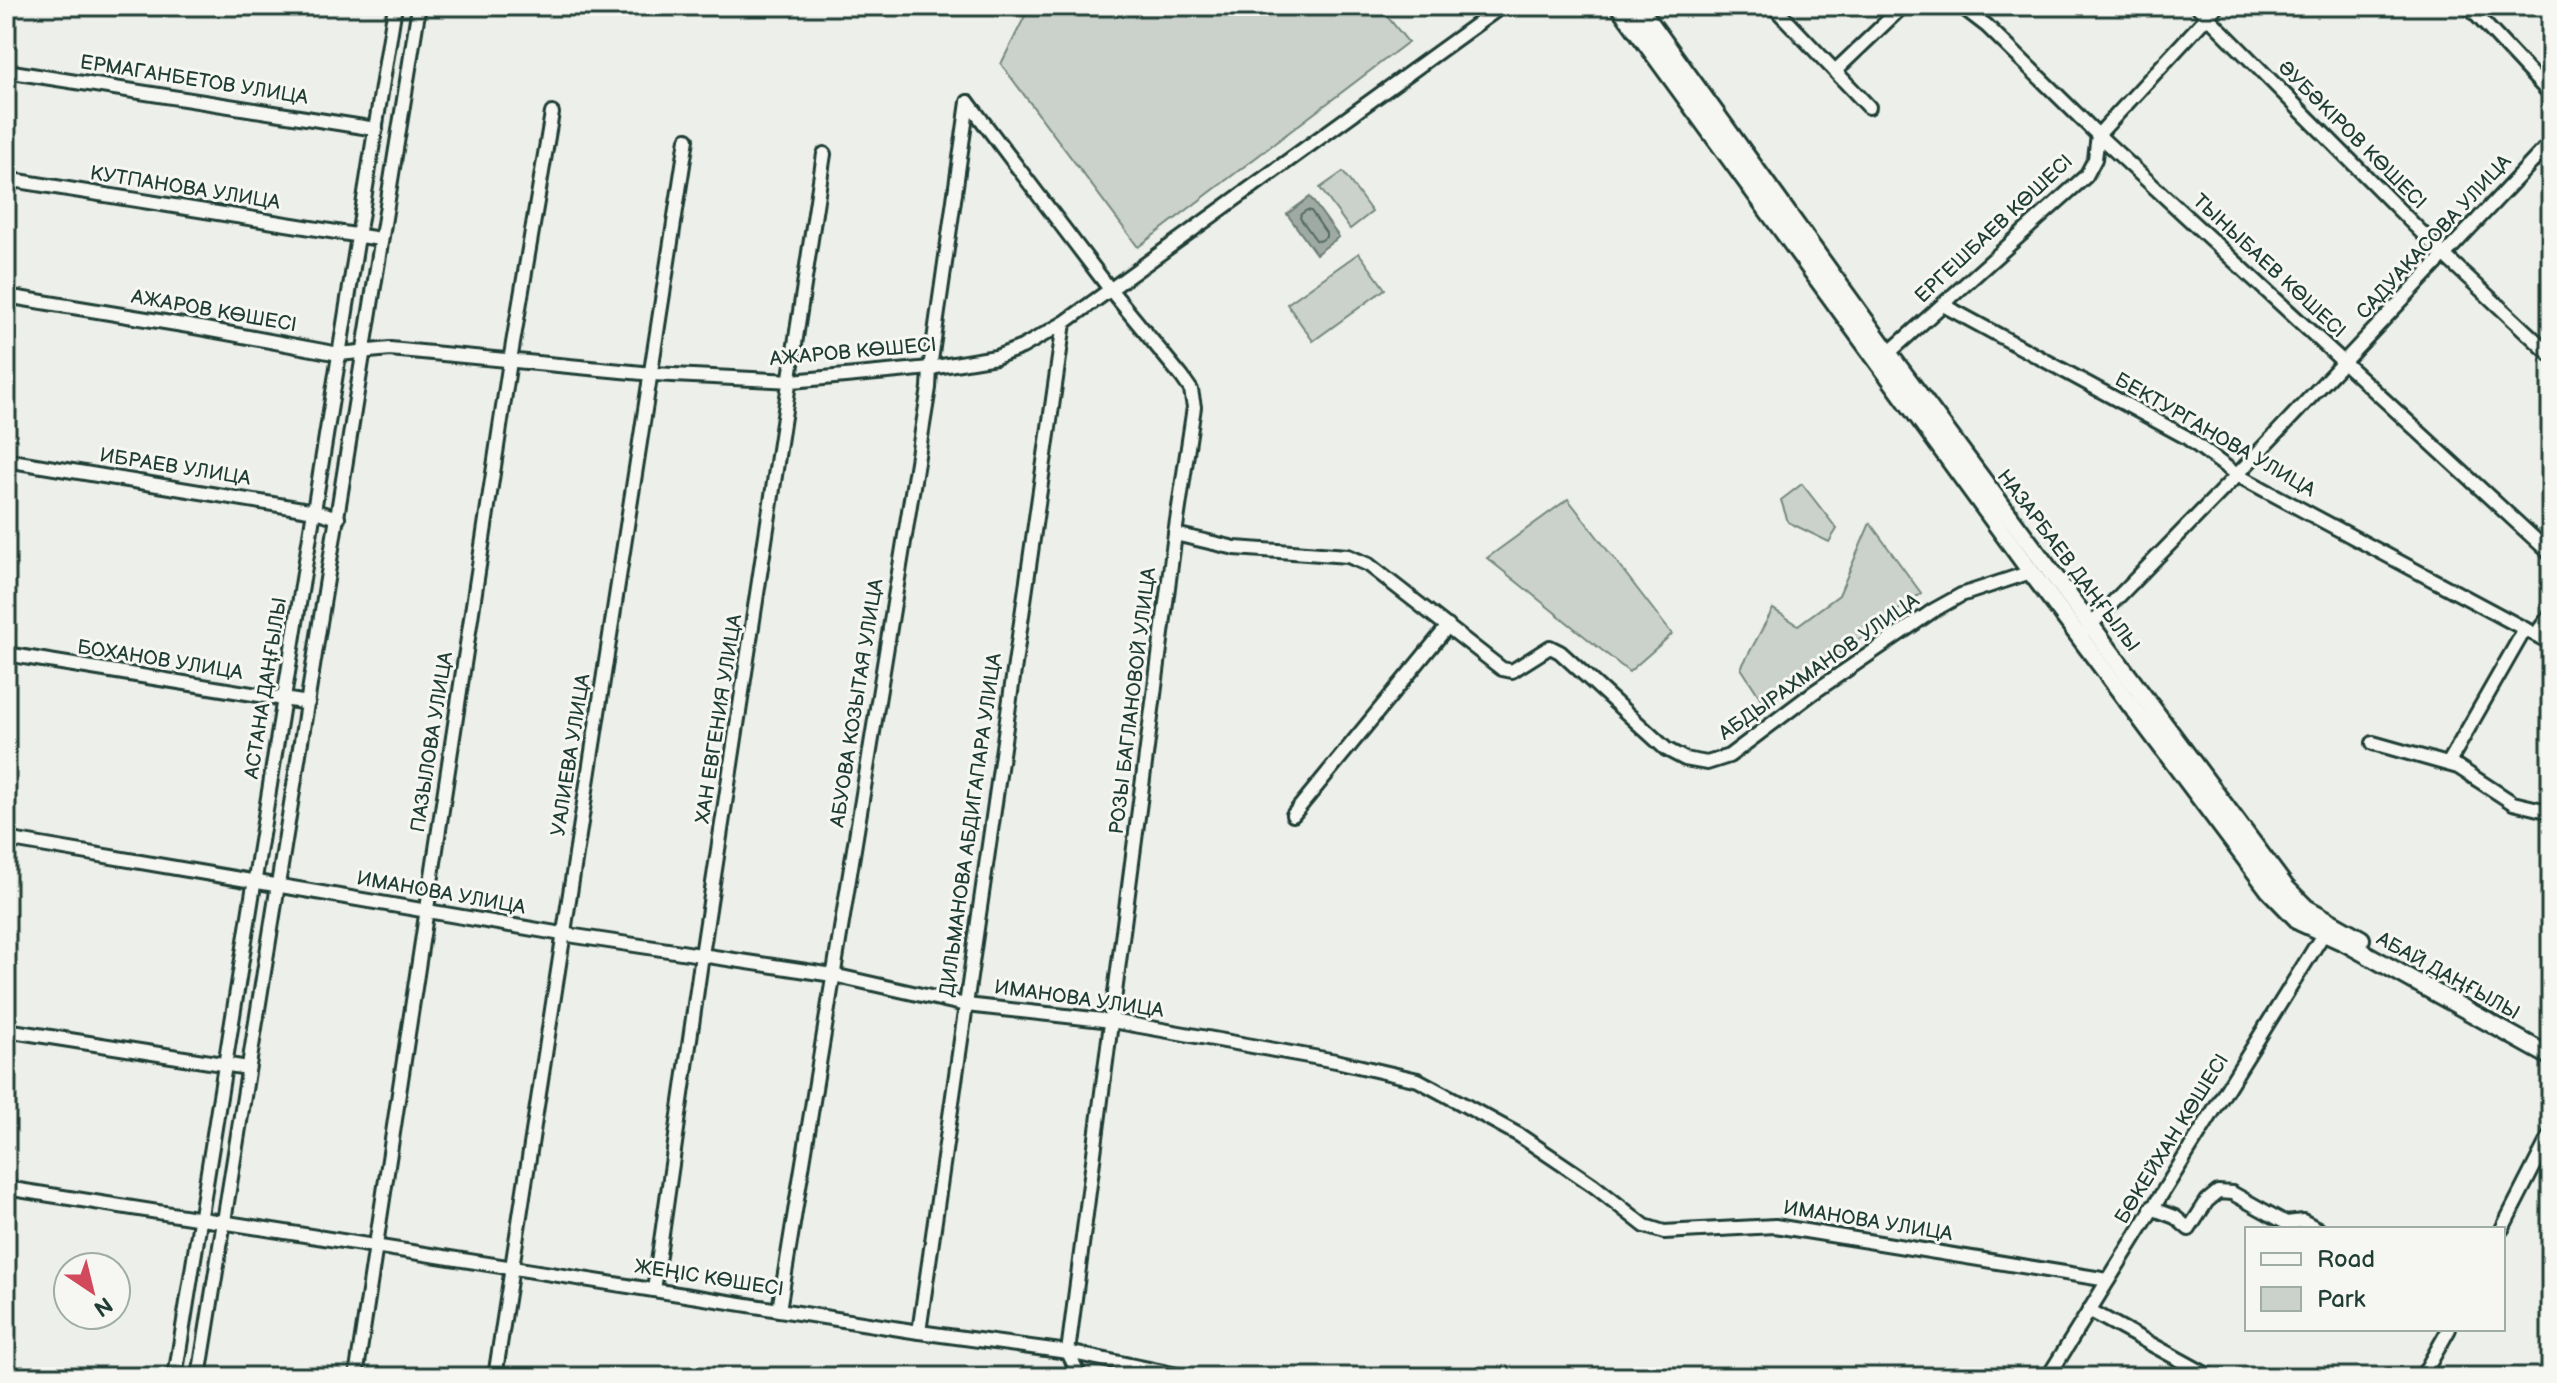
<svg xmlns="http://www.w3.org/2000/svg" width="2557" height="1383" font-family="'Balsamiq Sans',sans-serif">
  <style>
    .green { fill: #cbd2cc; stroke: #758880; stroke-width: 2 }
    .water { fill: #9faaa4; stroke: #6c7e77; stroke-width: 2 }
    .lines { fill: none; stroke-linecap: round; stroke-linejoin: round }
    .shore { stroke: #526961; stroke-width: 2 }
    .minor-casing { stroke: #1f3d34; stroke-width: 18 }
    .major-casing { stroke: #1f3d34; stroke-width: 22 }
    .minor { stroke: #f6f6f2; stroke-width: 12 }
    .major { stroke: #f6f6f2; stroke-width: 16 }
    .labels { text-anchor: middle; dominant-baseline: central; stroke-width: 6; stroke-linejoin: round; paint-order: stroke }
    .street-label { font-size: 20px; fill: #1f3d34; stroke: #f6f6f2 }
  </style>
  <rect width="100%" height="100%" fill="#edefea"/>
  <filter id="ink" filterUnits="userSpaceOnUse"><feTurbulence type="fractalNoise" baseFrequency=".0125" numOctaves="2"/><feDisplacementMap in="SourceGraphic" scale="16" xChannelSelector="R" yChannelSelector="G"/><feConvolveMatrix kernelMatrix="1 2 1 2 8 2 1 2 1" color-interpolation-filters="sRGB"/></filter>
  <g filter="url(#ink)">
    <g class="green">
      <path d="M1030,6H1379L1408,42L1138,247L1001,64Z"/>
      <path d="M1343,172L1372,212L1350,229L1320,188Z"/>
      <path d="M1359,253L1385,289L1313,341L1287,304Z"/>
      <path d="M1802,484L1837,529L1829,542L1788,522L1781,500Z"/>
      <path d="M1568,499L1672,634L1629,672L1487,558Z"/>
      <path d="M1870,523L1921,593L1861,638L1765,705L1741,668L1773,609L1798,625L1839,595Z"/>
    </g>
    <path class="water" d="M1310,197L1339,237L1316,254L1287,214Z"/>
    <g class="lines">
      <path class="shore" d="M1307,210L1311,211L1326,233V237L1320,241L1316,240L1300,218L1301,214Z"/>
      <defs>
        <g id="minor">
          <path d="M1773,6L1869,107"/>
          <path d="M1961,6L1987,26L2098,135L2551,554"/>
          <path d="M2197,6L2444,255L2551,355"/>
          <path d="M2468,6L2551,95"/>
          <path d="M1836,70L1903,6"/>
          <path d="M6,71L376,129"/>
          <path d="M968,102L1109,288L1182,377L1191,390L1194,407L1175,534L1068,1352L1080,1377"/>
          <path d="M6,179L380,239"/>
          <path d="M6,296L189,326L339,354L390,349L653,374L792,381L930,368L996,357L1022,347L1064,323L1502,6"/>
          <path d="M1943,305L2186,437L2237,475L2551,643"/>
          <path d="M1882,359L2086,176L2095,159L2098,135L2217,6"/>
          <path d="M6,460L315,511L338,518"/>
          <path d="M1175,534L1235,548L1348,556L1369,565L1502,669L1512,671L1550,647L1560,652L1666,749L1685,759L1707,763L1729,756L1814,692L1934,610L1961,595L2031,572"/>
          <path d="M2087,629L2237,475L2551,142"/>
          <path d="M2536,634L2551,614"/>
          <path d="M6,654L308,703"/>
          <path d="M2373,743L2458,767L2513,803L2551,812"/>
          <path d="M2448,764L2525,629"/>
          <path d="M1293,815L1448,626"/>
          <path d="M6,839L562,934L833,975L966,1005L1112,1021L1336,1061L1418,1080L1457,1101L1519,1135L1593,1185L1645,1226L1664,1232L1775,1226L2108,1280"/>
          <path d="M6,1030L248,1068"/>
          <path d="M6,1188L919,1332L1068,1352L1187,1377"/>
          <path d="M2151,1208L2175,1217L2189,1229L2207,1201L2218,1192L2232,1193L2286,1223L2303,1221L2318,1229"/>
          <path d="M2502,1229L2551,1133"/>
          <path d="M654,1290L702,955L824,154"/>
          <path d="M779,1310L929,388L930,368L968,102"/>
          <path d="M2089,1310L2211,1377"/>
          <path d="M919,1332L1064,323"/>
          <path d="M175,1377L395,6"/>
          <path d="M199,1377L419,6"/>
          <path d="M356,1377L510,361L552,113"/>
          <path d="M495,1377L687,139"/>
          <path d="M2048,1377L2327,928"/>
          <path d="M2422,1377L2449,1329"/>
        </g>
        <g id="major">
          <path d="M1619,6L2031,572L2269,890L2300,922L2346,943L2551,1057"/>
          <path d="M1638,6L1889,354L2286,888L2306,908L2361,939"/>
        </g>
      </defs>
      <use href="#minor" class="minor-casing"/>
      <use href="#major" class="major-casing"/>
      <use href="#minor" class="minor"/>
      <use href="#major" class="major"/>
    </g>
  </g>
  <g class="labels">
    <g class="street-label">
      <text transform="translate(194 80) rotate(9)">ЕРМАГАНБЕТОВ УЛИЦА</text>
      <text transform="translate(2352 135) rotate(45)">ӘУБӘКІРОВ КӨШЕСІ</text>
      <text transform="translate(185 188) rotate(9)">КУТПАНОВА УЛИЦА</text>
      <text transform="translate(1994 229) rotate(-43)">ЕРГЕШБАЕВ КӨШЕСІ</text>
      <text transform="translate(2434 237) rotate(-47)">САДУАКАСОВА УЛИЦА</text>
      <text transform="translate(2269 266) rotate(43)">ТЫНЫБАЕВ КӨШЕСІ</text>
      <text transform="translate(214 311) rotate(10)">АЖАРОВ КӨШЕСІ</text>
      <text transform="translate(853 352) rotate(-5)">АЖАРОВ КӨШЕСІ</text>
      <text transform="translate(2215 435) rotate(30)">БЕКТУРГАНОВА УЛИЦА</text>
      <text transform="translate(175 467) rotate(9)">ИБРАЕВ УЛИЦА</text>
      <text transform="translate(2068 561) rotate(53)">НАЗАРБАЕВ ДАҢҒЫЛЫ</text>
      <text transform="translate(160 660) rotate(9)">БОХАНОВ УЛИЦА</text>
      <text transform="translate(1819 667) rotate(-35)">АБДЫРАХМАНОВ УЛИЦА</text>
      <text transform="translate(266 688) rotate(-81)">АСТАНА ДАҢҒЫЛЫ</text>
      <text transform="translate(1133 701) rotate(-83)">РОЗЫ БАГЛАНОВОЙ УЛИЦА</text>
      <text transform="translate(857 703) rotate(-81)">АБУОВА КОЗЫТАЯ УЛИЦА</text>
      <text transform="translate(719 719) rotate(-81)">ХАН ЕВГЕНИЯ УЛИЦА</text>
      <text transform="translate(432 742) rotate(-81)">ПАЗЫЛОВА УЛИЦА</text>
      <text transform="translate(571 755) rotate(-81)">УАЛИЕВА УЛИЦА</text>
      <text transform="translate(971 825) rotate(-82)">ДИЛЬМАНОВА АБДИГАПАРА УЛИЦА</text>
      <text transform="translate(441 893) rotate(10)">ИМАНОВА УЛИЦА</text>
      <text transform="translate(2448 976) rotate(29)">АБАЙ ДАҢҒЫЛЫ</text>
      <text transform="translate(1079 999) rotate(8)">ИМАНОВА УЛИЦА</text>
      <text transform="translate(2172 1139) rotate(-58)">БӨКЕЙХАН КӨШЕСІ</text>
      <text transform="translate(1868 1221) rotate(9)">ИМАНОВА УЛИЦА</text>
      <text transform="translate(709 1278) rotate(9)">ЖЕҢІС КӨШЕСІ</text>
    </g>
  </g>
  <rect width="2557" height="1383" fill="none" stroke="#f6f6f2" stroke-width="32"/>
  <rect x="16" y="16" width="2525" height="1351" fill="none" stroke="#1f3d34" stroke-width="3" filter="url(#ink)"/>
  <rect x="2245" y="1227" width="260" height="104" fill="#f6f6f2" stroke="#a0aca6" stroke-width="2"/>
  <rect x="2261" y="1253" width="40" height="12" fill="#f6f6f2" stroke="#a0aca6" stroke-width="2"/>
  <text x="2317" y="1267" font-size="24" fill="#1f3d34">Road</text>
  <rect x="2261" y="1287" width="40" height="24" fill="#cbd2cc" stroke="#a0aca6" stroke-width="2"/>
  <text x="2317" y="1307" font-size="24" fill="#1f3d34">Park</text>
  <g transform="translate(92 1291) rotate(145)"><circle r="38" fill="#f6f6f2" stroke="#a0aca6" stroke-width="2"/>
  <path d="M0-6L14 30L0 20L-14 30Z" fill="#d1495b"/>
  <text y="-12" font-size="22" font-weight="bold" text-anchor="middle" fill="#1f3d34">N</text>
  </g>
</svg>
